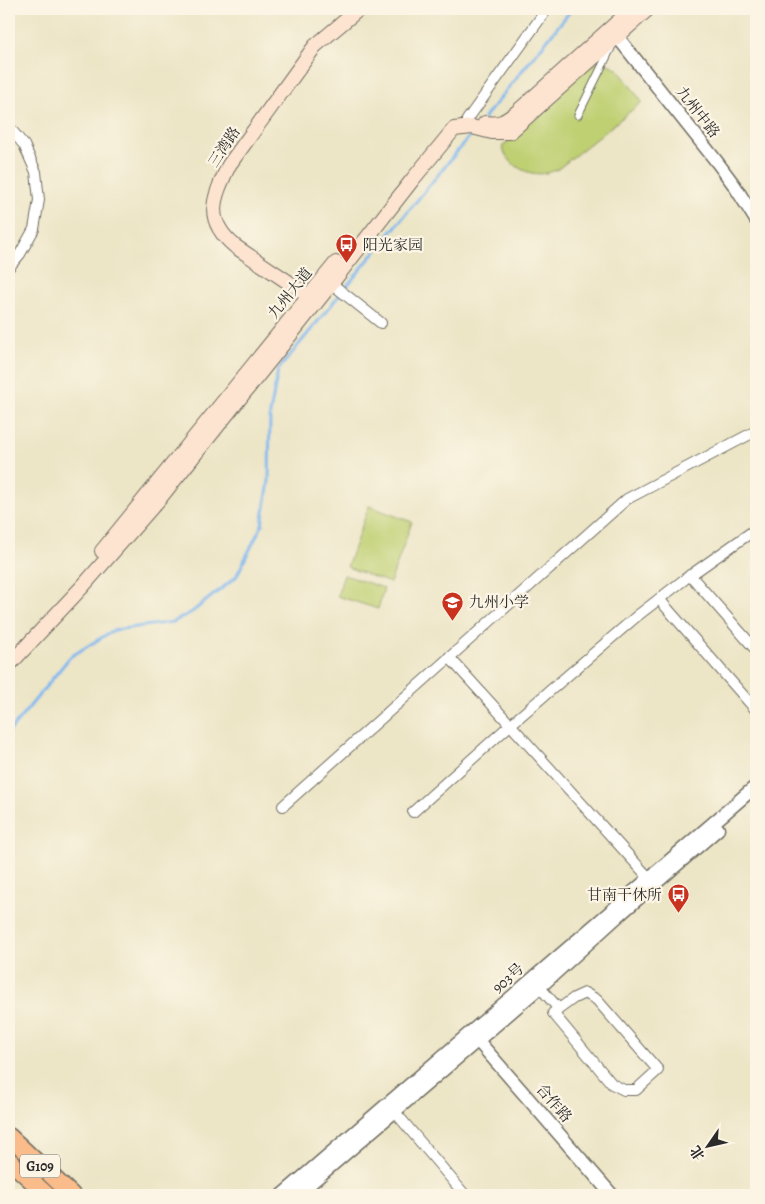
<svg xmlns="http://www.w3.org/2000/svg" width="765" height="1204" font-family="Alegreya,'Noto Serif SC',serif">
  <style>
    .green { fill: #bfd073; stroke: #757e4f }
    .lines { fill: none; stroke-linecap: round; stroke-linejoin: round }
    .stream { stroke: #7fb7ef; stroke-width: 3 }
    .pedestrian-casing { stroke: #6f6c61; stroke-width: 9 }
    .minor-casing { stroke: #6f6c61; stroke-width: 12 }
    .tertiary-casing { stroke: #6f6c61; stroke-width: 15 }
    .secondary-casing { stroke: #6f6c61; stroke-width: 16 }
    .trunk-casing { stroke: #6f6c61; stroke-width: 19 }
    .pedestrian { stroke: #fff; stroke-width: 7 }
    .minor { stroke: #fff; stroke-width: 10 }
    .tertiary { stroke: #fff; stroke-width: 12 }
    .secondary { stroke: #fde4d0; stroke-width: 14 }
    .trunk { stroke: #f9bc8a; stroke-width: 16 }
    .labels { text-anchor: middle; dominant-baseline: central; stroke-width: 4.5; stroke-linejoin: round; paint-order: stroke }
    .shield { fill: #fcf5e5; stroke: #6a6863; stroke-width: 1 }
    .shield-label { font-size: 14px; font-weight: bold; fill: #2b2b2b }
    .street-label { font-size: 15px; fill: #2b2b2b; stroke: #fcf5e5 }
    .poi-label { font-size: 15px; fill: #2b2b2b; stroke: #fcf5e5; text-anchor: start }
  </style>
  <rect width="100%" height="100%" fill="#fcf5e5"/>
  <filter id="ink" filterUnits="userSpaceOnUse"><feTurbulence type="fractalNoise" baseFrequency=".02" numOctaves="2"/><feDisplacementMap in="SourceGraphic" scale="10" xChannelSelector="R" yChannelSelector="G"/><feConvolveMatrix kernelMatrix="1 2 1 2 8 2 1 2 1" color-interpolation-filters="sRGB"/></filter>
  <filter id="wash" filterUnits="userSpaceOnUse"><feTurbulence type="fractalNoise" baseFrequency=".0096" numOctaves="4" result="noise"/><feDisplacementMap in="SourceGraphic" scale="20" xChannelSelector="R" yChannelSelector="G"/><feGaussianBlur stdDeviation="1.12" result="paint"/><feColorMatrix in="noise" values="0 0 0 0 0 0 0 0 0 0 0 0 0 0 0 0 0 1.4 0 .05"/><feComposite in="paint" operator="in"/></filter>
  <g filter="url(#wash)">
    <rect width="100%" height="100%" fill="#ece5c6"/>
    <g class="green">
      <path d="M602,63L611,65L618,69L642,102L558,169C554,171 550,172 547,173C528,177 508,165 502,147L586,68L594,64Z"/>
      <path d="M369,506L412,522L390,583L347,567Z"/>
      <path d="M344,575L384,588L378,609L337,596Z"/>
    </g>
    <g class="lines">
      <g class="stream">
        <path d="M484,118L572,9"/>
        <path d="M9,732L70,657L114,630L173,622L192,612L236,577L262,525L269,481L270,414L278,370L474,131"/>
      </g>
    </g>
  </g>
  <g filter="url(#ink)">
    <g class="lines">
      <defs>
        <path id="pedestrian" d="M578,115L612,46"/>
        <g id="minor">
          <path d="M467,120L547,9"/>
          <path d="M9,127L24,145L36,172L39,200L34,229L20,254L9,267"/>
          <path d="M327,280L381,323"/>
          <path d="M690,575L756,650"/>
          <path d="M659,599L756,710"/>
          <path d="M449,657L649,878"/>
          <path d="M283,806L627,499L756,431"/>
          <path d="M413,812L510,725L637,616L685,579L756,529"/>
          <path d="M536,983L559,1009L574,998L585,993L597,1000L658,1070L636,1090H624L612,1084L553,1013L559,1009"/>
          <path d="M390,1106L465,1195"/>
        </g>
        <g id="tertiary">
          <path d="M612,30L717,162L734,185L756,220"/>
          <path d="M472,1034L612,1195"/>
          <path d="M282,1195L756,786"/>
          <path d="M297,1195L540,987L618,916L718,829"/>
        </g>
        <g id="secondary">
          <path d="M485,123C500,125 504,122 516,113L632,9"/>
          <path d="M309,296L236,247C203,220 213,199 229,165L315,46L359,9"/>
          <path d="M102,551L336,263"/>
          <path d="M9,665L83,586L160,498L331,284L413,179L454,129L472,127L492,132H510L648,9"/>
        </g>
        <g id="trunk">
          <path d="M9,1136L72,1195"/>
          <path d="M9,1160L47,1195"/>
        </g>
      </defs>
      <use href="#pedestrian" class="pedestrian-casing"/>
      <use href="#minor" class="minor-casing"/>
      <use href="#tertiary" class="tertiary-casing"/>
      <use href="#secondary" class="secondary-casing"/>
      <use href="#trunk" class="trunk-casing"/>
      <use href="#pedestrian" class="pedestrian"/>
      <use href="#minor" class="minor"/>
      <use href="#tertiary" class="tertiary"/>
      <use href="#secondary" class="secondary"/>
      <use href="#trunk" class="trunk"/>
    </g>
  </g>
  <defs>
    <symbol id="bus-pin" viewBox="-11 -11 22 30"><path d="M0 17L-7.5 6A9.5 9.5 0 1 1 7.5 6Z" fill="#c8321e" stroke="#fcf5e5"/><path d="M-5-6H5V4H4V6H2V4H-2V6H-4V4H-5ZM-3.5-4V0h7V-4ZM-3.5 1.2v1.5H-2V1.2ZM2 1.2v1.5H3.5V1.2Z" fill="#fff"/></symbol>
    <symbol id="school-pin" viewBox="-11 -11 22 30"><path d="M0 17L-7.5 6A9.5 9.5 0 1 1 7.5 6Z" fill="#c8321e" stroke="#fcf5e5"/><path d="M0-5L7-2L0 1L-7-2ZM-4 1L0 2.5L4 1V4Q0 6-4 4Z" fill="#fff"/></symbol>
  </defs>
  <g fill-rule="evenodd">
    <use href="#bus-pin" x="334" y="232" width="25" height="34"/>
    <use href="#school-pin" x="440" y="590" width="25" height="34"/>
    <use href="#bus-pin" x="666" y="882" width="25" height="34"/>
  </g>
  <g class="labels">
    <rect class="shield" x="20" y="1154.5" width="40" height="23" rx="4"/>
    <g class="shield-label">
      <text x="40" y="1166">G109</text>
    </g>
    <g class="street-label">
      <text transform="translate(698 112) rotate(52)">九州中路</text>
      <text transform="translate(224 147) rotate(-57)">三湾路</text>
      <text transform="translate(290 293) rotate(-51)">九州大道</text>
      <text transform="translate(508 978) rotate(-41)">903号</text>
      <text transform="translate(554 1103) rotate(49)">合作路</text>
    </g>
    <g class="poi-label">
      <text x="363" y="245">阳光家园</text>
      <text x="469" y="602">九州小学</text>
      <text x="662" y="895" text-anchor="end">甘南干休所</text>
    </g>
  </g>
  <rect width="765" height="1204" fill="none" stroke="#fcf5e5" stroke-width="30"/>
  <g transform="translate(708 1146) rotate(236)" stroke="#fcf5e5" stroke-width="4" paint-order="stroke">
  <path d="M0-4L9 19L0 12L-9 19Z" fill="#2b2b2b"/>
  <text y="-8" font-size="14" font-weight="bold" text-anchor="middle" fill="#2b2b2b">北</text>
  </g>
</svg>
